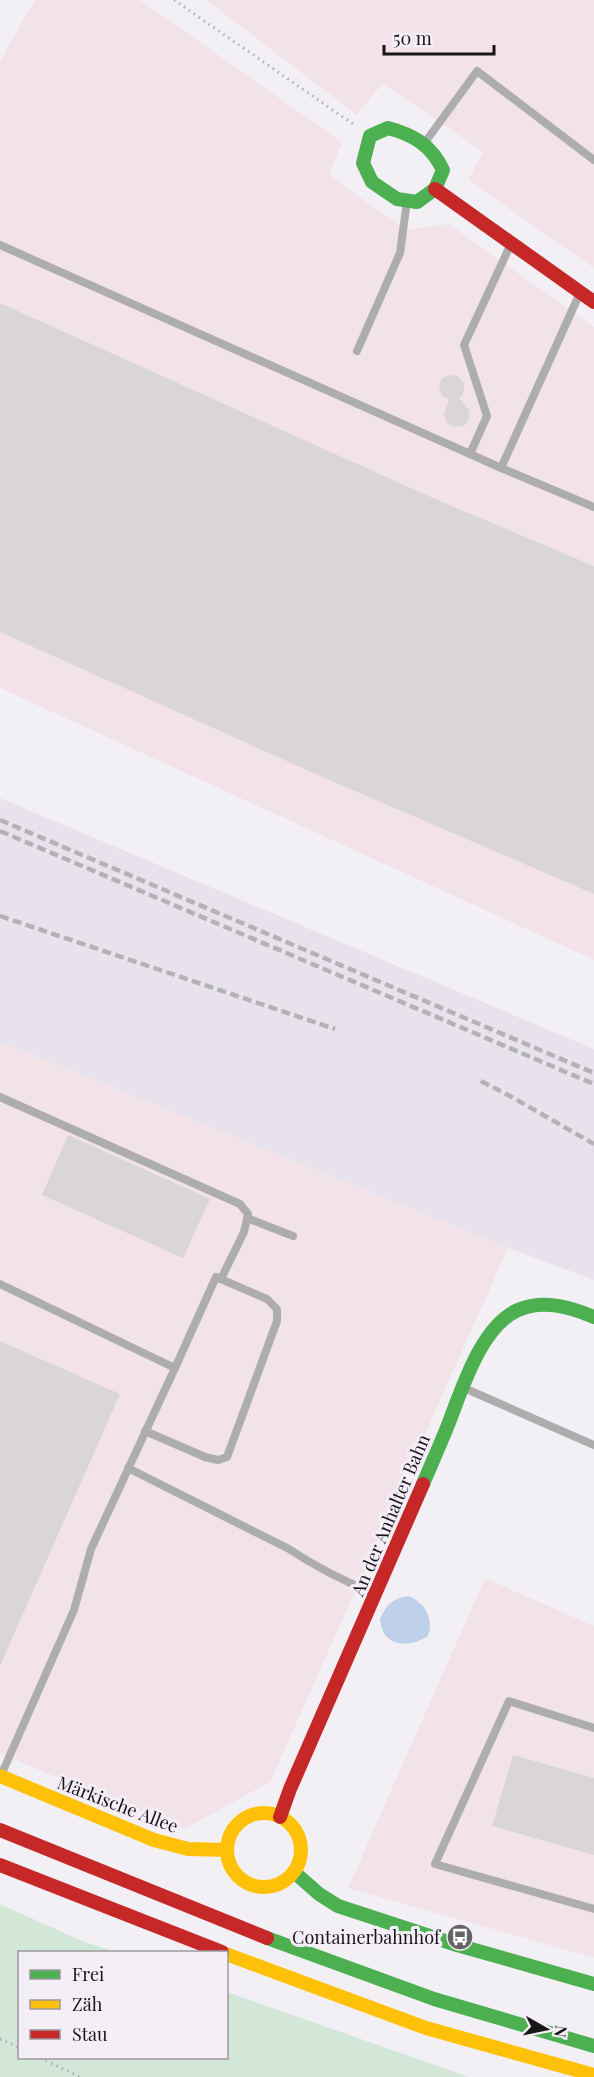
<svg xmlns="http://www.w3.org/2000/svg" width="594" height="2077" font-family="'Playfair Display',serif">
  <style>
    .industrial { fill: #f2e3e9 }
    .built { fill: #e8e2ec }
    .green { fill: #d3e7d9 }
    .water { fill: #bed0ea }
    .building { fill: #dad6d8 }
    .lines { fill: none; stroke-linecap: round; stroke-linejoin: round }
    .path { stroke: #b2afb1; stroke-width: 3; stroke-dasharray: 1.5 4.5; stroke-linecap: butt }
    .lane { stroke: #aeadae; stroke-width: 8 }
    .fast { stroke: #4caf50; stroke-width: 14 }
    .slow { stroke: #ffc107; stroke-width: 14 }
    .jam { stroke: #c62828; stroke-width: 14 }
    .rail { stroke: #b3b2b4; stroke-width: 4.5; stroke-dasharray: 9 4.5; stroke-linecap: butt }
    .labels { text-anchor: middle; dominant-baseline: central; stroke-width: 6; stroke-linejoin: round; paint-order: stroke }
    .street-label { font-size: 18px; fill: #181619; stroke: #f4eef7 }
    .poi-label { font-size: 18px; fill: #181619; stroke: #f4eef7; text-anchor: end }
  </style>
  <rect width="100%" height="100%" fill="#f3f0f5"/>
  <g class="industrial">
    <path d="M35,0H140L342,142L329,175L406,230L449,224L594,327V960L0,688V61Z"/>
    <path d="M206,0H594V268L468,180L483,152L383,83L357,115Z"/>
    <path d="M0,1042L508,1248L270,1782L184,1829L0,1754Z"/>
    <path d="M485,1578L594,1626V1958L348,1888Z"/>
  </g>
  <path class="built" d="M0,798L594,1049V1280L508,1248L0,1042Z"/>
  <path class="green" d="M0,1904L82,1941L116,1952H20V2058H226L227,1992L469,2077H0Z"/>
  <path class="water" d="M408,1596C425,1602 434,1619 428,1636C408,1649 382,1647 380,1619C386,1605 393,1598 408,1596Z"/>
  <g class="building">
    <path d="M0,303L433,498L594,566V894L311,772L0,632Z"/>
    <path d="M449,375L458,376L464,383V392L459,398L469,410V419L464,426L455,427L447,423L444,414L449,400L442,396L439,388L441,379Z"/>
    <path d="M68,1135L210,1199L183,1258L42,1195Z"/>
    <path d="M0,1341L120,1394L0,1666Z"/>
    <path d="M513,1755L594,1778V1855L492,1826Z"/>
  </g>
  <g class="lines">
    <g class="path">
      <path d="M174,0L356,126"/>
      <path d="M0,2039L20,2048"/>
      <path d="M40,2058L80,2077"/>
    </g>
    <g class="lane">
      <path d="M426,141L477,71L594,160"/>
      <path d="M0,245L470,454"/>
      <path d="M579,295L501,468L594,507"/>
      <path d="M357,351L400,253L407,201"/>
      <path d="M501,468L470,454L487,416L464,345L510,246"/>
      <path d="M0,1097L240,1204L248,1214L244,1232L221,1279"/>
      <path d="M247,1218L293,1236"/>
      <path d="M0,1284L175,1368L91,1549L74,1610L2,1773"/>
      <path d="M464,1388L594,1445"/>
      <path d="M145,1431L205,1457L218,1460L227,1457L277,1321V1309L267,1299L216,1277L175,1368"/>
      <path d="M128,1468L289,1549C316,1567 344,1581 373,1593"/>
      <path d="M594,1728L509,1701L435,1864L594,1909"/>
    </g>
    <g class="fast">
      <path d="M388,128C414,135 431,145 443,170L435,189L417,202L397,199L372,182L363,163L370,136Z"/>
      <path d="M423,1484C431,1465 440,1445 448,1425C462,1389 481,1326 518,1310C543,1299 570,1307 594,1317"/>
      <path d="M294,1872L319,1894L338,1906L457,1945L594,1984"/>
      <path d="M267,1938L434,1999L594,2046"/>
    </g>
    <g class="slow">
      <path d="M0,1776L154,1840L188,1849L227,1850"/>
      <circle cx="264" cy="1850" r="37"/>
      <path d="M226,1954L426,2028L594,2075"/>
    </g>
    <g class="jam">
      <path d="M435,189L594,302"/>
      <path d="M280,1817L290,1789L423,1484"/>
      <path d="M0,1830L267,1938"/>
      <path d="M0,1865L222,1952"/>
    </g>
    <g class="rail">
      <path d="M0,820L594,1073"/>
      <path d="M0,831L594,1084"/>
      <path d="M0,916L335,1029"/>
      <path d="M481,1081L510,1096L594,1144"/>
    </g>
  </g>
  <defs>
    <symbol id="bus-disc" viewBox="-11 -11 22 22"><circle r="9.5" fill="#656266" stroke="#f4eef7"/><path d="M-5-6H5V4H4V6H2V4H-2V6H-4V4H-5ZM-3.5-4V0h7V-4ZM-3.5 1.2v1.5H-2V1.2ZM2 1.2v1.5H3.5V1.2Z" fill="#fff"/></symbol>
  </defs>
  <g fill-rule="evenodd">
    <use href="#bus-disc" x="445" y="1922" width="30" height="30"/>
  </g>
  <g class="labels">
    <g class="street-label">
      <text transform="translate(390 1515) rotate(-67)">An der Anhalter Bahn</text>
      <text transform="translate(118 1804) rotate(21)">Märkische Allee</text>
    </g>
    <g class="poi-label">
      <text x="440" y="1937">Containerbahnhof</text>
    </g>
  </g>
  <rect x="18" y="1951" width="210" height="108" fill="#f4eef7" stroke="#9c989e" stroke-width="1.5"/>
  <rect x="30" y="1970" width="30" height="9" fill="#4caf50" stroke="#9c989e" stroke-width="1.5"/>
  <text x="72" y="1981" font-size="18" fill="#181619">Frei</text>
  <rect x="30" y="2000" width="30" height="9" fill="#ffc107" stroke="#9c989e" stroke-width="1.5"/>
  <text x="72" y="2011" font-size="18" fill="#181619">Zäh</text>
  <rect x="30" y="2030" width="30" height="9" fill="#c62828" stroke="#9c989e" stroke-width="1.5"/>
  <text x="72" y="2041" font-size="18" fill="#181619">Stau</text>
  <g transform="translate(546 2029) rotate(99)" stroke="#f4eef7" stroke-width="4.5" paint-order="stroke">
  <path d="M0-4.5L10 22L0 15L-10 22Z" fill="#181619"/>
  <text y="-9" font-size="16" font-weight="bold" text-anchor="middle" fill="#181619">N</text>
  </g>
  <path d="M384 45v9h110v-9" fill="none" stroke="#181619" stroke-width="3"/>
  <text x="393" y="45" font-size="18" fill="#181619" stroke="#f4eef7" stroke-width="4.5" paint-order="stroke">50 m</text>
</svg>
